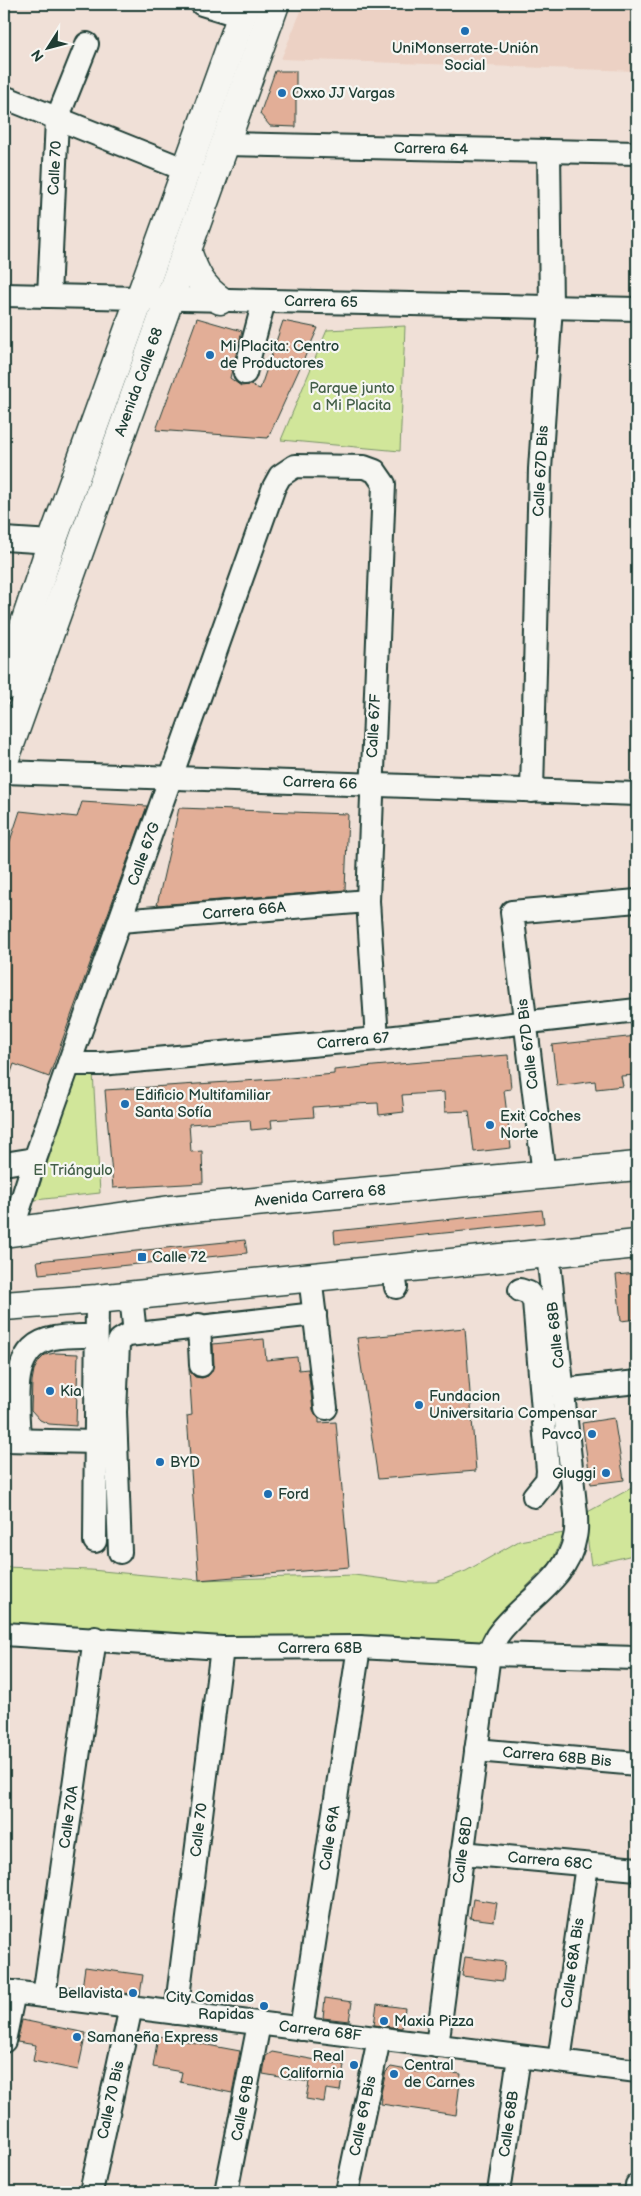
<svg xmlns="http://www.w3.org/2000/svg" width="641" height="2196" font-family="'Balsamiq Sans',sans-serif">
  <style>
    .built { fill: #ecd1c4 }
    .green { fill: #d1e69a; stroke: #789267 }
    .building { fill: #e2ae97; stroke: #1f3d34 }
    .lines { fill: none; stroke-linecap: round; stroke-linejoin: round }
    .minor-casing { stroke: #1f3d34; stroke-width: 26 }
    .major-casing { stroke: #1f3d34; stroke-width: 31 }
    .minor { stroke: #f6f6f2; stroke-width: 22 }
    .major { stroke: #f6f6f2; stroke-width: 28 }
    .poi-dot { fill: #1f6fb2; stroke: #f6f6f2; stroke-width: 2 }
    .labels { text-anchor: middle; dominant-baseline: central; stroke-width: 4.5; stroke-linejoin: round; paint-order: stroke }
    .poi-label { font-size: 15px; fill: #1f3d34; stroke: #f6f6f2; text-anchor: start }
    .street-label { font-size: 15px; fill: #1f3d34; stroke: #f6f6f2 }
    .park-label { font-size: 15px; fill: #435f48; stroke: #f6f6f2 }
  </style>
  <rect width="100%" height="100%" fill="#f0e0d7"/>
  <filter id="ink" filterUnits="userSpaceOnUse"><feTurbulence type="fractalNoise" baseFrequency=".02" numOctaves="2"/><feDisplacementMap in="SourceGraphic" scale="10" xChannelSelector="R" yChannelSelector="G"/><feConvolveMatrix kernelMatrix="1 2 1 2 8 2 1 2 1" color-interpolation-filters="sRGB"/></filter>
  <g filter="url(#ink)">
    <path class="built" d="M304,4H637V71L281,59Z"/>
    <g class="green">
      <path d="M405,326L400,451L281,440L327,330Z"/>
      <path d="M93,1072L100,1193L35,1200L77,1073Z"/>
      <path d="M637,1485V1554L591,1565L584,1514Z"/>
      <path d="M564,1533L552,1561L526,1587L498,1621L482,1649L221,1642L4,1626V1567L91,1570L199,1580L354,1575L408,1582H436L466,1571L519,1541Z"/>
    </g>
    <g class="building">
      <path d="M275,71H296V127L270,126L260,114Z"/>
      <path d="M197,318L242,331L230,378L241,386L250,385L260,389L283,321L318,328L268,438L156,430Z"/>
      <path d="M82,802L147,806L49,1077L14,1064L6,1087H4V859L20,811L77,817Z"/>
      <path d="M179,808L348,814L345,890L157,905Z"/>
      <path d="M637,1036V1075L621,1076L623,1086L596,1089L595,1081L557,1086L552,1045Z"/>
      <path d="M508,1055L511,1089L504,1090L511,1148L474,1152L469,1111L445,1112L444,1092L402,1095L404,1112L379,1115L378,1103L355,1104L313,1107L314,1117L271,1120L272,1128L251,1130L250,1120L189,1124L191,1152L202,1151L203,1183L113,1188L105,1090L290,1078L334,1074V1070L374,1066Z"/>
      <path d="M542,1210L544,1223L335,1244L334,1231Z"/>
      <path d="M245,1240L247,1253L39,1274L37,1261Z"/>
      <path d="M637,1273V1319L621,1321L616,1275Z"/>
      <path d="M465,1328L476,1471L378,1479L357,1338Z"/>
      <path d="M264,1339L266,1360L297,1357L299,1370L308,1369L313,1410L319,1419V1423L336,1422L349,1567L199,1580L187,1416L192,1415L189,1369L195,1377L202,1378L208,1376L214,1365L213,1344Z"/>
      <path d="M55,1353L78,1354L76,1426L49,1424L40,1420L31,1410L32,1381L34,1370L39,1361L45,1355Z"/>
      <path d="M614,1418L624,1480L591,1484L582,1423Z"/>
      <path d="M473,1899L497,1903L494,1921L470,1918Z"/>
      <path d="M465,1957L505,1962L503,1981L462,1976Z"/>
      <path d="M85,1967L143,1975L140,1995L82,1988Z"/>
      <path d="M325,1998L352,2002L349,2021L323,2018Z"/>
      <path d="M377,2004L405,2008L402,2028L374,2025Z"/>
      <path d="M22,2020L86,2033L78,2070L33,2061L36,2045L17,2042Z"/>
      <path d="M158,2036L240,2051L232,2093L180,2082L182,2072L153,2067Z"/>
      <path d="M272,2052L344,2065L340,2091L326,2089L324,2102L306,2099L309,2082L263,2074L266,2056Z"/>
      <path d="M391,2067L423,2073V2069L461,2074L456,2115L381,2104L382,2098L380,2097L386,2072Z"/>
    </g>
    <g class="lines">
      <defs>
        <g id="minor">
          <path d="M202,4L241,16"/>
          <path d="M4,97L186,170"/>
          <path d="M225,144L637,153"/>
          <path d="M4,295L637,309"/>
          <path d="M49,296L57,119L87,44"/>
          <path d="M245,373L264,301"/>
          <path d="M4,539L52,542"/>
          <path d="M4,772L637,794"/>
          <path d="M532,791L540,469L551,306L549,152"/>
          <path d="M120,921L368,901"/>
          <path d="M69,1064H100L377,1039L637,1010"/>
          <path d="M4,1164L35,1159"/>
          <path d="M544,1175L512,912L637,901"/>
          <path d="M9,1232L16,1218L35,1159L274,487L280,476L295,466L364,467L375,471L384,484L368,901L377,1039"/>
          <path d="M393,1269L396,1287"/>
          <path d="M310,1277L326,1408"/>
          <path d="M520,1290L529,1293L534,1301L548,1471L547,1480L534,1496"/>
          <path d="M131,1296L135,1334"/>
          <path d="M199,1325L201,1365"/>
          <path d="M562,1390L637,1382"/>
          <path d="M4,1440L96,1442"/>
          <path d="M19,1440C18,1406 7,1346 54,1338C67,1335 83,1336 96,1336"/>
          <path d="M95,1541L97,1299"/>
          <path d="M120,1552L115,1412L118,1344L120,1340L128,1335L315,1314"/>
          <path d="M4,1634L222,1648L359,1647L489,1654L637,1658"/>
          <path d="M476,1750L637,1764"/>
          <path d="M462,1853L637,1869"/>
          <path d="M4,1991L637,2071"/>
          <path d="M44,1996L95,1638"/>
          <path d="M176,2013L222,1648"/>
          <path d="M301,2029L359,1647"/>
          <path d="M4,2041L14,1992"/>
          <path d="M437,2046L489,1654C491,1648 494,1641 497,1636C520,1602 568,1581 575,1537C577,1530 576,1521 576,1514L548,1254"/>
          <path d="M559,2061L587,1865"/>
          <path d="M91,2192L131,2007"/>
          <path d="M226,2192L259,2024"/>
          <path d="M347,2192L379,2039"/>
          <path d="M499,2192L519,2057"/>
          <path d="M636,2192L637,2185"/>
        </g>
        <g id="major">
          <path d="M187,251C195,273 201,287 220,300"/>
          <path d="M4,686L52,542L246,4"/>
          <path d="M4,761L275,4"/>
          <path d="M4,1233L170,1210L637,1166"/>
          <path d="M4,1306L97,1299L637,1244"/>
        </g>
      </defs>
      <use href="#minor" class="minor-casing"/>
      <use href="#major" class="major-casing"/>
      <use href="#minor" class="minor"/>
      <use href="#major" class="major"/>
    </g>
  </g>
  <g class="poi-dot">
    <circle cx="465" cy="31" r="5"/>
    <circle cx="282" cy="93" r="5"/>
    <circle cx="210" cy="355" r="5"/>
    <circle cx="125" cy="1104" r="5"/>
    <circle cx="490" cy="1125" r="5"/>
    <rect x="137" y="1252" width="10" height="10" rx="2.5"/>
    <circle cx="50" cy="1391" r="5"/>
    <circle cx="419" cy="1405" r="5"/>
    <circle cx="592" cy="1434" r="5"/>
    <circle cx="160" cy="1462" r="5"/>
    <circle cx="606" cy="1473" r="5"/>
    <circle cx="268" cy="1494" r="5"/>
    <circle cx="133" cy="1993" r="5"/>
    <circle cx="264" cy="2006" r="5"/>
    <circle cx="384" cy="2021" r="5"/>
    <circle cx="77" cy="2037" r="5"/>
    <circle cx="354" cy="2065" r="5"/>
    <circle cx="394" cy="2074" r="5"/>
  </g>
  <g class="labels">
    <g class="poi-label">
      <text x="465" y="48" text-anchor="middle">UniMonserrate-Unión<tspan x="465" dy="17">Social</tspan></text>
      <text x="292" y="93">Oxxo JJ Vargas</text>
      <text x="220" y="346">Mi Placita: Centro<tspan x="220" dy="17">de Productores</tspan></text>
      <text x="135" y="1095">Edificio Multifamiliar<tspan x="135" dy="17">Santa Sofía</tspan></text>
      <text x="500" y="1116">Exit Coches<tspan x="500" dy="17">Norte</tspan></text>
      <text x="152" y="1257">Calle 72</text>
      <text x="60" y="1391">Kia</text>
      <text x="429" y="1396">Fundacion<tspan x="429" dy="17">Universitaria Compensar</tspan></text>
      <text x="582" y="1434" text-anchor="end">Pavco</text>
      <text x="170" y="1462">BYD</text>
      <text x="596" y="1473" text-anchor="end">Gluggi</text>
      <text x="278" y="1494">Ford</text>
      <text x="123" y="1993" text-anchor="end">Bellavista</text>
      <text x="254" y="1997" text-anchor="end">City Comidas<tspan x="254" dy="17">Rapidas</tspan></text>
      <text x="394" y="2021">Maxia Pizza</text>
      <text x="87" y="2037">Samaneña Express</text>
      <text x="344" y="2056" text-anchor="end">Real<tspan x="344" dy="17">California</tspan></text>
      <text x="404" y="2065">Central<tspan x="404" dy="17">de Carnes</tspan></text>
    </g>
    <g class="street-label">
      <text transform="translate(431 149) rotate(1)">Carrera 64</text>
      <text transform="translate(55 168) rotate(-87)">Calle 70</text>
      <text transform="translate(321 302) rotate(1)">Carrera 65</text>
      <text transform="translate(139 382) rotate(-70)">Avenida Calle 68</text>
      <text transform="translate(541 471) rotate(-87)">Calle 67D Bis</text>
      <text transform="translate(374 726) rotate(-87)">Calle 67F</text>
      <text transform="translate(320 783) rotate(2)">Carrera 66</text>
      <text transform="translate(144 854) rotate(-70)">Calle 67G</text>
      <text transform="translate(244 911) rotate(-5)">Carrera 66A</text>
      <text transform="translate(353 1041) rotate(-5)">Carrera 67</text>
      <text transform="translate(528 1044) rotate(-97)">Calle 67D Bis</text>
      <text transform="translate(320 1196) rotate(-5)">Avenida Carrera 68</text>
      <text transform="translate(556 1335) rotate(-96)">Calle 68B</text>
      <text x="320" y="1648">Carrera 68B</text>
      <text transform="translate(557 1757) rotate(5)">Carrera 68B Bis</text>
      <text transform="translate(69 1817) rotate(-82)">Calle 70A</text>
      <text transform="translate(199 1830) rotate(-83)">Calle 70</text>
      <text transform="translate(330 1838) rotate(-81)">Calle 69A</text>
      <text transform="translate(463 1850) rotate(-82)">Calle 68D</text>
      <text transform="translate(550 1861) rotate(5)">Carrera 68C</text>
      <text transform="translate(573 1963) rotate(-82)">Calle 68A Bis</text>
      <text transform="translate(320 2031) rotate(7)">Carrera 68F</text>
      <text transform="translate(111 2100) rotate(-78)">Calle 70 Bis</text>
      <text transform="translate(243 2108) rotate(-79)">Calle 69B</text>
      <text transform="translate(363 2116) rotate(-78)">Calle 69 Bis</text>
      <text transform="translate(509 2124) rotate(-82)">Calle 68B</text>
    </g>
    <g class="park-label">
      <text x="352" y="388">Parque junto<tspan x="352" dy="17">a Mi Placita</tspan></text>
      <text x="73" y="1170">El Triángulo</text>
    </g>
  </g>
  <rect width="641" height="2196" fill="none" stroke="#f6f6f2" stroke-width="20"/>
  <rect x="10" y="10" width="621" height="2176" fill="none" stroke="#1f3d34" stroke-width="2" filter="url(#ink)"/>
  <g transform="translate(48 48) rotate(234)" stroke="#f6f6f2" stroke-width="4" paint-order="stroke">
  <path d="M0-4L9 19L0 12L-9 19Z" fill="#1f3d34"/>
  <text y="-8" font-size="14" font-weight="bold" text-anchor="middle" fill="#1f3d34">N</text>
  </g>
</svg>
